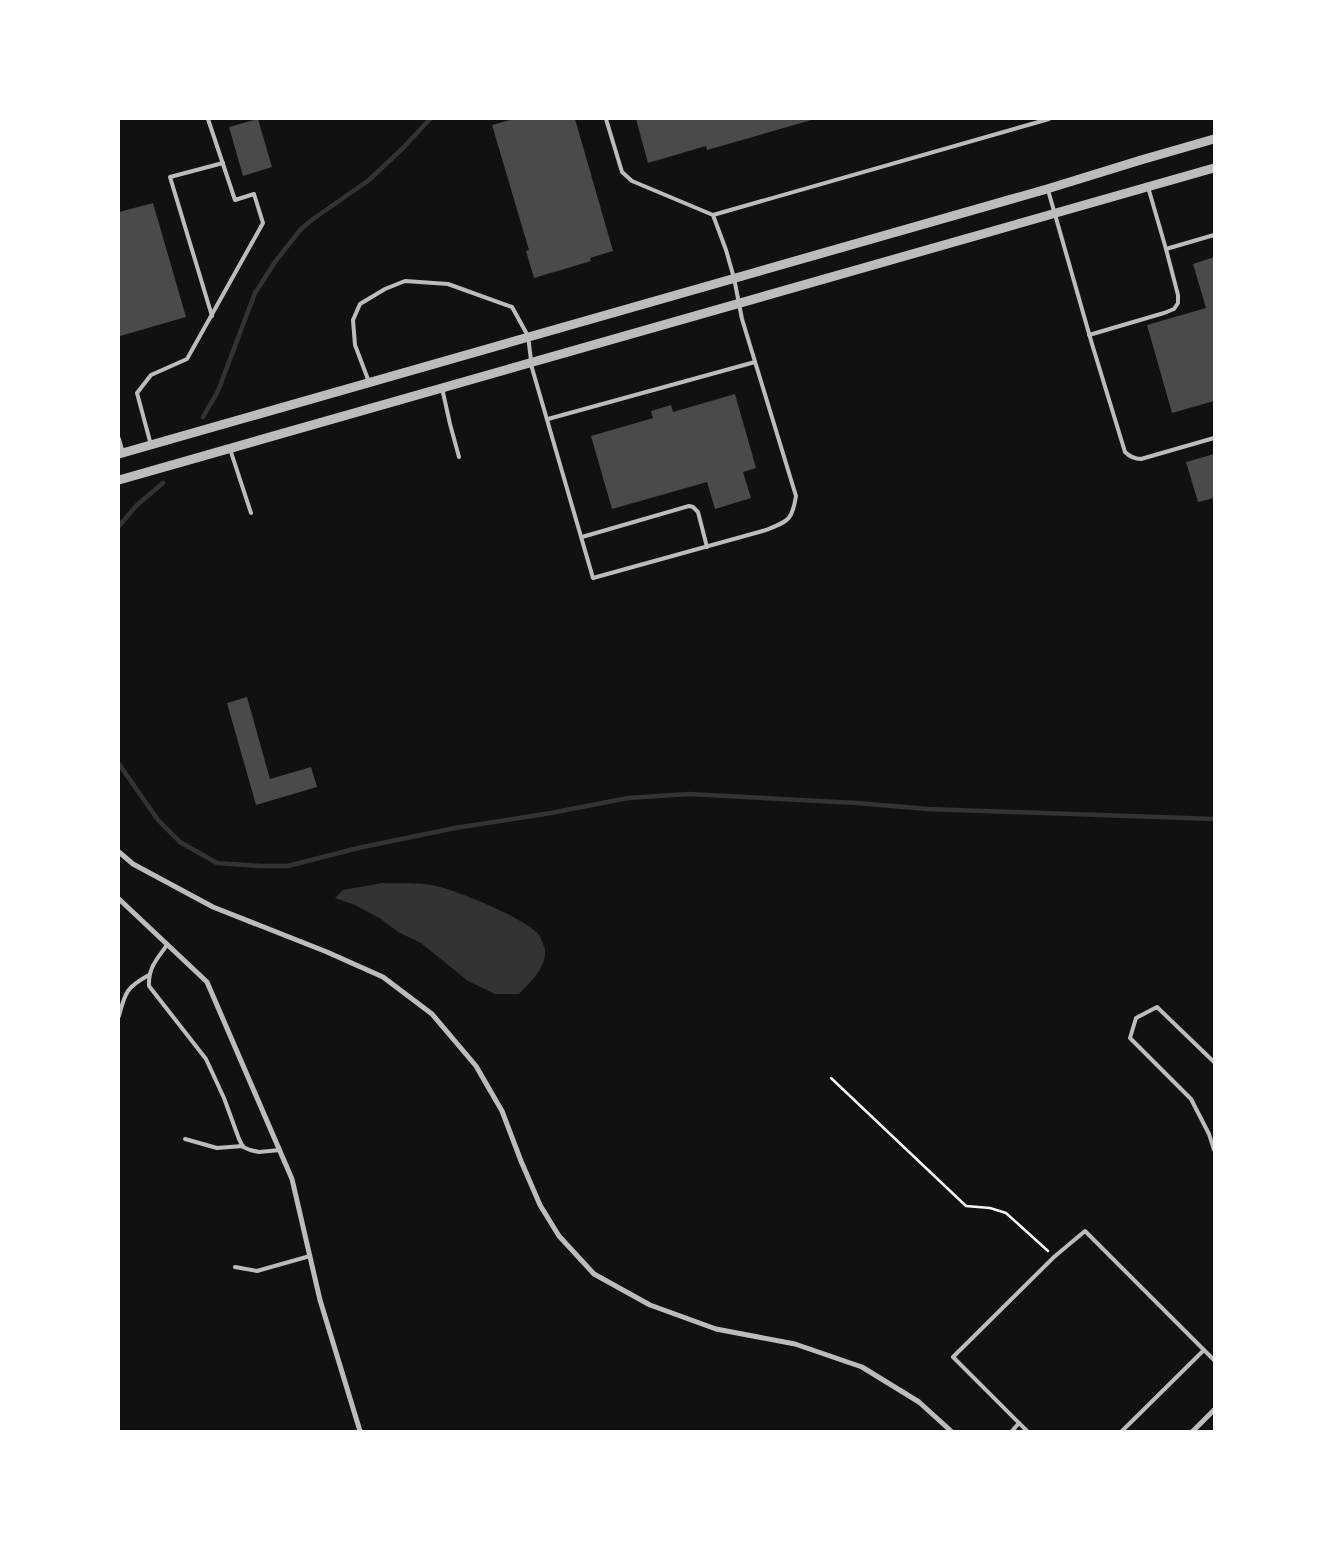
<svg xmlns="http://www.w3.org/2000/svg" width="1333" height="1550" font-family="Inter,sans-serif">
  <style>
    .water { fill: #333 }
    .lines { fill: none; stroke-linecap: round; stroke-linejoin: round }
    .stream { stroke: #333; stroke-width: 4.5 }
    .building { fill: #4a4a4a }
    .path { stroke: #f5f5f5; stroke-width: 2.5 }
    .service { stroke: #bcbcbc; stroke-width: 4 }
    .minor { stroke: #bcbcbc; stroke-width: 5 }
    .tertiary { stroke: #bcbcbc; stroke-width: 9 }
  </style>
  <rect width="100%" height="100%" fill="#111"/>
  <path class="water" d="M382,883C399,884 420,882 436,886C458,891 525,918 539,935C541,938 544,946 545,949C547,967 531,982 519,994H495L468,981L421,943L398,932L381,919L355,905L335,898L343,890Z"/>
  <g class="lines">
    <g class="stream">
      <path d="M203,417L218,391L255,293L275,262L301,229L313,219L369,180L403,148L430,119"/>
      <path d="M119,526L137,505L163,483"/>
      <path d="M119,764L158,820L180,842L217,863L260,866H288L358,848L455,828L551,813L628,798L689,794L857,803L928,809L1214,819"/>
    </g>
  </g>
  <g class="building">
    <path d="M258,119L272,167L243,176L229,127Z"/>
    <path d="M514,119H575L613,251L590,258L591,261L534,278L526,251L529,250L492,125Z"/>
    <path d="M636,119H815L707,150L706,146L648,163Z"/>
    <path d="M153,203L186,317L120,336L119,212Z"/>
    <path d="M1214,257V401L1172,413L1147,325L1206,308L1193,264Z"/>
    <path d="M735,394L756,468L743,472L751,498L715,509L707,482L612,509L591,436L653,418L651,411L671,405L673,412Z"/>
    <path d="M1214,454V498L1198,502L1186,462Z"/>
    <path d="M247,697L270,779L311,767L317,787L256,805L227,703Z"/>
  </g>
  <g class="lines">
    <path class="path" d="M831,1078L966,1206L990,1208L1006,1213L1048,1251"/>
    <g class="service">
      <path d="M1148,187L1166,249L1214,235"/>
      <path d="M1048,190L1092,344L1125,452C1130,457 1134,459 1141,459L1214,438"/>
      <path d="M713,215L1049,119"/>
      <path d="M212,316L170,177L223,163"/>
      <path d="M1089,335L1164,313L1174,309L1178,303V295L1166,249"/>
      <path d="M369,382L355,345L353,320L360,304L385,289L405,281L448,284L512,307L528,336L532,368L593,578L766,530C788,521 792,521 796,496L742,319L734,278L726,250L713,215L632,181L622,172L606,119"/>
      <path d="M442,388L450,424L459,457"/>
      <path d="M548,419L755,362"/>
      <path d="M119,439L123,453"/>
      <path d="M151,445L137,393L151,375L187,359L263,223L254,194L235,200L208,119"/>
      <path d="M230,449L251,513"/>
      <path d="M582,537L689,506L693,507L698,512L707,547"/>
      <path d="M167,945C157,959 148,968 149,986L206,1059L224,1098L239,1139L243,1147L250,1150L259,1152L280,1150"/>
      <path d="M119,1016C125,992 127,987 149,975"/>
      <path d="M1214,1062L1157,1007L1136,1018L1130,1038L1191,1099L1209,1134L1214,1150"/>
      <path d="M185,1139L217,1148L243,1146"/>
      <path d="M235,1267L257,1271L310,1256"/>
      <path d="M1012,1431L1019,1423"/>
      <path d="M1027,1431L953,1357L1054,1257L1085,1231L1214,1360"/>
      <path d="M1122,1431L1204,1350"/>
    </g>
    <g class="minor">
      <path d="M119,852L133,864L213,907L327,952L383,977L432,1014L476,1066L502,1111L521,1161L540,1205L559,1236L594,1274L650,1305L716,1329L795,1344L862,1367L919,1402L951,1431"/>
      <path d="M119,899L207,982L292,1179L320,1300L360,1431"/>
      <path d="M1193,1431L1214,1410"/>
    </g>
    <g class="tertiary">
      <path d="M119,454L1047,189L1141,160L1214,139"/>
      <path d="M119,480L1214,168"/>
    </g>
  </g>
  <rect width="1333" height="1550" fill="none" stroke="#ffffff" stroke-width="240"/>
</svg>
